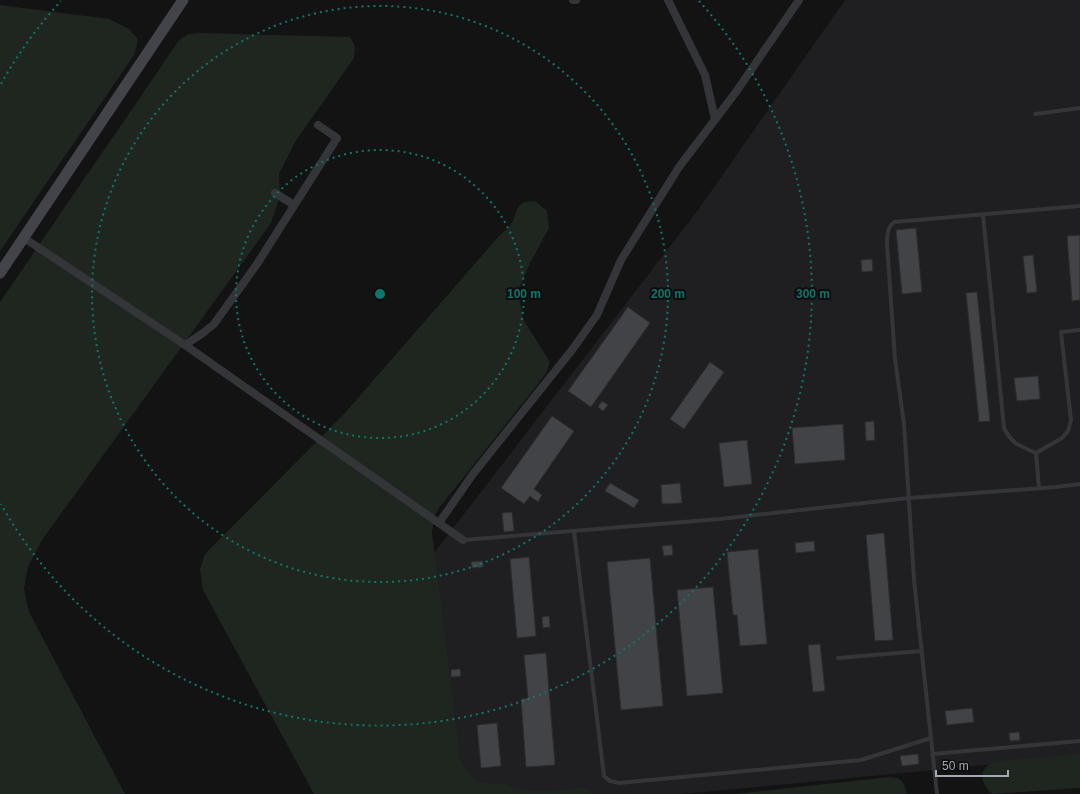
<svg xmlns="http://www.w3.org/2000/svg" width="1080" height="794" font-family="Arial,sans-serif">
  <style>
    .built { fill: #1f1f21 }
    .green { fill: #1f2620 }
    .building { fill: #424347; stroke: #2d2d30 }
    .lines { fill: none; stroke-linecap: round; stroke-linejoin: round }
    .service { stroke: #343539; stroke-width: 4 }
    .minor { stroke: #343539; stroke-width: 8 }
    .secondary { stroke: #424449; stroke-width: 11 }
    .ring { fill: none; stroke: #0f766e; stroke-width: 2; stroke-dasharray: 2 4 }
    .centre { fill: #0f766e; stroke: #0e0e0f; stroke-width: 2 }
    .ring-label { font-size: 12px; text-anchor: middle; font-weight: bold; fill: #0f766e; stroke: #0e0e0f; stroke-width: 4; stroke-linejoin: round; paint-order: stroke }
  </style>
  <rect width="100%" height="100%" fill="#131314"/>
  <path class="built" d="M845,0H1080V756L684,794H445L434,553L698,210Z"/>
  <g class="green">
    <path d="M0,5L109,19L129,29L137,38V45L134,55L0,251Z"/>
    <path d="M200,33L350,37L355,46L354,58L295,142L279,174L280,196L271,223L42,540L28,567L24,589L29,612L125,794H0V302L180,39L189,34Z"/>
    <path d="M535,201L547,211L549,228L529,265L518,291L523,319L550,362L546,373L537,385L439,508L434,517L432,533L460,759L468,773L478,781L491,784H505L528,791H557L582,787L590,792L591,794H314L203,590L200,569L205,554L344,414L499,236C503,232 510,228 512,223C519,208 515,202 535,201Z"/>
    <path d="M1080,754V788L992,794C983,786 977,772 990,764C992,762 996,762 999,761Z"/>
    <path d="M890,777L898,778L903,782L907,794H734Z"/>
  </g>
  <g class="building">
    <path d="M916,228L922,292L902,294L896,230Z"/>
    <path d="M1080,235V300L1072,301L1067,236Z"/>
    <path d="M1033,255L1037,292L1027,293L1023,256Z"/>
    <path d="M872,259L873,271L862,272L861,260Z"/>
    <path d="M977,292L990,421L979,422L966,293Z"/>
    <path d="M628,307L650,323L591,407L568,391Z"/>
    <path d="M710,362L724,372L684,429L670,419Z"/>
    <path d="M1038,376L1040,399L1017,401L1014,378Z"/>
    <path d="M602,401L608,405L603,411L598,407Z"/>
    <path d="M552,416L574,431L534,489L542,495L538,502L530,496L524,504L501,488Z"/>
    <path d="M874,421L875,440L866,441L865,422Z"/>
    <path d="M843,424L845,460L795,464L792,428Z"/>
    <path d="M747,440L752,484L724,487L719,443Z"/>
    <path d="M610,483L639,500L634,508L605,491Z"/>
    <path d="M680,483L682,503L662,504L661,485Z"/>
    <path d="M512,512L514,531L504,532L502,513Z"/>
    <path d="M884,533L893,640L875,641L866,535Z"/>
    <path d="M814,541L815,551L796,553L795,543Z"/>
    <path d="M672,545L673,555L664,556L662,546Z"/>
    <path d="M758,549L767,644L740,646L737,615H733L727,552Z"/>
    <path d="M529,557L536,636L517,638L510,559Z"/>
    <path d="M650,558L663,706L621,710L607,562Z"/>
    <path d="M483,561V567L472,568L471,562Z"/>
    <path d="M713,587L723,693L687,696L677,590Z"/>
    <path d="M549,616L550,627L543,628L542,617Z"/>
    <path d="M820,644L825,691L813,692L808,645Z"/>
    <path d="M546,653L555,765L526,767L521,699L528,698L524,655Z"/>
    <path d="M460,669L461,676L451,677V670Z"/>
    <path d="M972,708L974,722L947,725L945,711Z"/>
    <path d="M497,723L501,766L481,768L477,725Z"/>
    <path d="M1019,732L1020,740L1010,741L1009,733Z"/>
    <path d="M918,754L919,764L902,766L900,756Z"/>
  </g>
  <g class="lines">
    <g class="service">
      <path d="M1035,114L1080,108"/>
      <path d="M983,215L1004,428C1012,444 1020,446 1036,453"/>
      <path d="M1039,488L1036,453L1062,438L1068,431L1071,420L1061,332L1080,330"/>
      <path d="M574,531L604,776L610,781L619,783L861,760L931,738"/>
      <path d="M463,540L720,519L909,498L1056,487L1080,484"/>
      <path d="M838,658L922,651"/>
      <path d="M932,754L1080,741"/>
      <path d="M937,794L914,580L904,424L895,359L887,244C887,235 887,228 894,222L1080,206"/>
    </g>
    <g class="minor">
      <path d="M573,0H576"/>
      <path d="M668,0L705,75L715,119"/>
      <path d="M275,193L294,205"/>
      <path d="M24,238L185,345L463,540"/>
      <path d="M185,345L203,333L214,324L257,264L337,138L318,125"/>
      <path d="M439,523L473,474L572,350L597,315L621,260L679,167L736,92L799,0"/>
    </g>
    <path class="secondary" d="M0,273L183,0"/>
  </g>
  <g class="ring">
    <circle cx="380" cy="294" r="144"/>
    <circle cx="380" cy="294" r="288"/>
    <path d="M1 84A433 433 0 0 1 61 1M699 1A433 433 0 1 1 1 504"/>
  </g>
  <circle cx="380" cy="294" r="6" class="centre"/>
  <g class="ring-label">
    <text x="524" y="298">100 m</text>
    <text x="668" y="298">200 m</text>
    <text x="813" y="298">300 m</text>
  </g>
  <path d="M936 770v6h72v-6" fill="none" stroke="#a5a9b3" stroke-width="2"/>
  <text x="942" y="770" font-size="12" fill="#a5a9b3" stroke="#0e0e0f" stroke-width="3" paint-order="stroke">50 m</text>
</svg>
